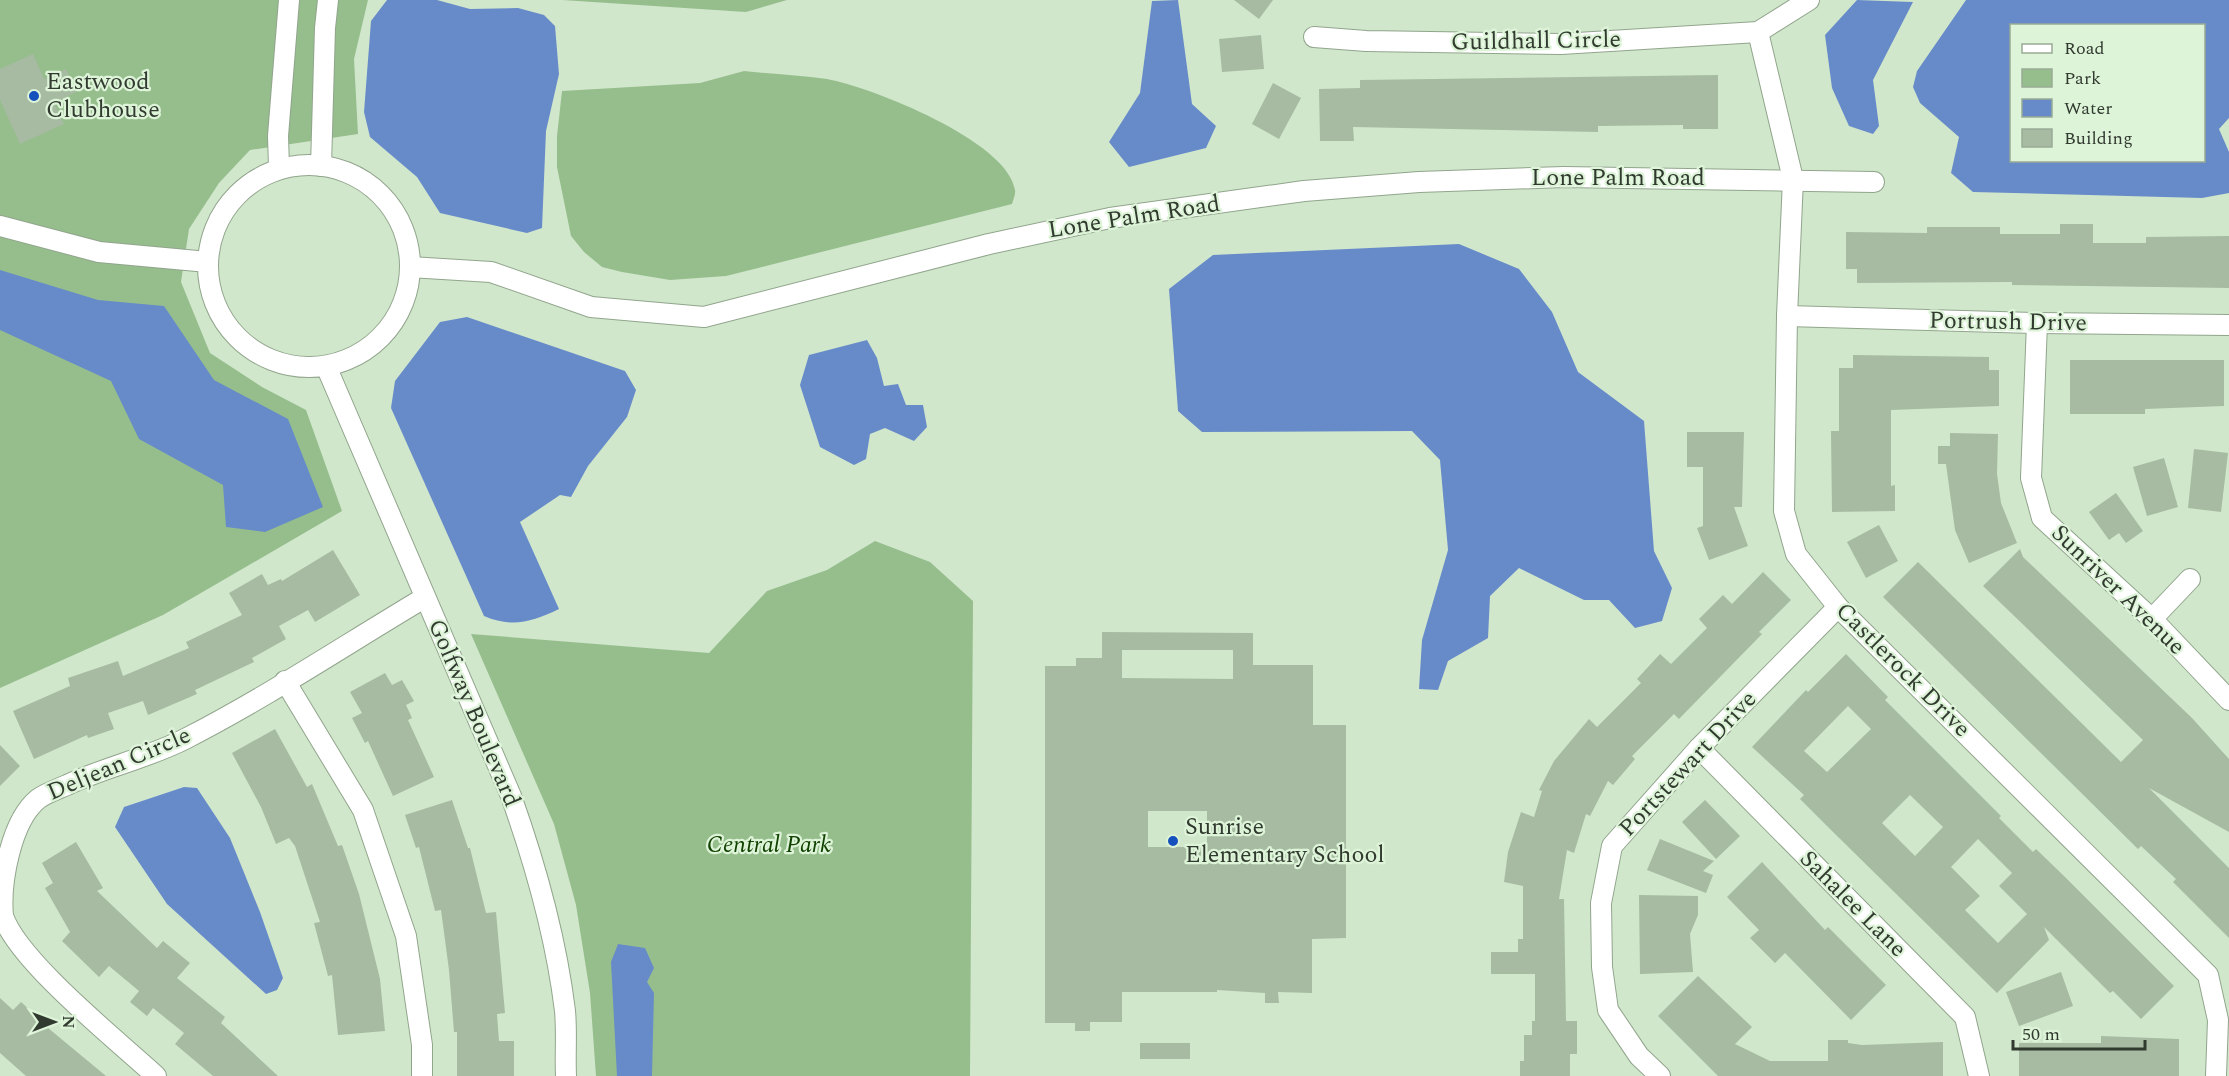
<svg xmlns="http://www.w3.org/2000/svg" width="2229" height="1076" font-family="Spectral,serif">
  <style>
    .green { fill: #96be8d }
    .water { fill: #678bc9; fill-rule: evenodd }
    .building { fill: #a6bba1; fill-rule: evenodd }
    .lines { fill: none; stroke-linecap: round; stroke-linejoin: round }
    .minor-casing { stroke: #91a58c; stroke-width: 22 }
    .minor { stroke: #fff; stroke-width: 20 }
    .poi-dot { fill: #1550bc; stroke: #def4d9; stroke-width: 2 }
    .labels { text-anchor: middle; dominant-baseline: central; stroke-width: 4.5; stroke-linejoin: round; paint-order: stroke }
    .street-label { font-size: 24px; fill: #313a2f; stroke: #def4d9 }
    .poi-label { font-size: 24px; fill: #313a2f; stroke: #def4d9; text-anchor: start }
    .park-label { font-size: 24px; font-style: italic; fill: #114201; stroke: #def4d9 }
  </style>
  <rect width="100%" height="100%" fill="#d1e7cc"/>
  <g class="green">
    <path d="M0,0H368L354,59L358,134L250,150L219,183L189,229L181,282L210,353L262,387L306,410L342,511L163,615L0,688Z"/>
    <path d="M562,0H787L746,12Z"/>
    <path d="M744,71C771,74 800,75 827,79C871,87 1008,141 1015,190C1016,194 1013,200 1012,204L726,276L670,280L622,272L602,267L584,252L571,236L557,167V136L562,91L700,83Z"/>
    <path d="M875,541L930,562L973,601L970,1076H596L590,993L576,905L554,824L471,634L709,653L767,591L827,570Z"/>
  </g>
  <g class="water">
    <path d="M387,0H437L470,9L518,8L544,15L555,26L559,74L546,131L542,228L527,233L440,213L417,177L370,137L364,112L371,21Z"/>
    <path d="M1178,0L1192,104L1216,126L1206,148L1129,167L1109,142L1140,93L1152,1Z"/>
    <path d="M1857,0L1913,2L1873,80L1879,126L1873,134L1849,126L1832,88L1825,35Z"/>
    <path d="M1966,0H2229V118L2219,129L2229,152V193L2202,198L1973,192L1951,173L1959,137L1920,103L1913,87L1917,71ZM2012,26H2204V160H2012Z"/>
    <path d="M1459,244L1519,269L1552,312L1578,372L1644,421L1654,551L1672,588L1662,621L1635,628L1609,600H1584L1519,568L1490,596L1488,638L1448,661L1438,690L1419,689L1422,640L1448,550L1440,460L1412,431L1202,432L1178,411L1169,289L1213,255Z"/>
    <path d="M0,270L98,300L164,306L214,380L288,419L323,507L265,532L226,527L223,485L139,439L111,381L0,330Z"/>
    <path d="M467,317L625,371L636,390L627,417L588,466L571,497L560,495L520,522L559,609C532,622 512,628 484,616L391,408L395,381L440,322Z"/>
    <path d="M867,340L877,358L884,386L898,384L906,405H923L927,427L914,441L885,428L870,434L866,459L854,465L820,447L800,385L809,355Z"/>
    <path d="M184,787L197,788L230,838L260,912L283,978L277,990L266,994L167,904L115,827L124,807Z"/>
    <path d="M618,944L645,948L654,968L647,982L654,993L652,1076H617L611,962Z"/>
  </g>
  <g class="building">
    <path d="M1234,0H1273L1259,19Z"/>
    <path d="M1261,35L1264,69L1222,72L1219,39Z"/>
    <path d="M33,54L44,79L66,69L76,92L54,103L64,124L20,144L0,100V69Z"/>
    <path d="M1718,75V129H1683V125L1598,126V132L1353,127L1354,141H1320L1319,89L1360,88V80Z"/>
    <path d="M1273,83L1301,98L1279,139L1252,124Z"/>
    <path d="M2060,224H2093V243H2146V237L2229,236V288L2012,285V282L1857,283V269H1846V232L1927,233V227H2000V234H2060Z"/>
    <path d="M1853,355L1989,357V370H1999V406L1891,410V486L1895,485V511L1832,512L1831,431H1839V368H1853Z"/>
    <path d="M2070,360H2224V406L2145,409V414H2070Z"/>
    <path d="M1687,432H1744L1742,507H1734L1748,546L1709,560L1697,528L1703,526V467H1687Z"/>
    <path d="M1950,433L1998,434L1997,474L2001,503L2017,543L1969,563L1955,530L1946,464H1938V446H1950Z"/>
    <path d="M2194,449L2228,453L2221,512L2188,508Z"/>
    <path d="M2164,458L2178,507L2147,516L2133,467Z"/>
    <path d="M2116,493L2143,531L2126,543L2119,533L2109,540L2089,512Z"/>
    <path d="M1879,525L1898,561L1866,578L1847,542Z"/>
    <path d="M2020,549L2023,557L2192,718L2229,759V832L2149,788L2229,868V938L2173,882L2176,879L2141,846L2138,849L1883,597L1918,562L2121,762L2143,740L1983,586Z"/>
    <path d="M333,550L360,595L315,622L308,610L279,626L286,639L252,658L254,662L195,690L197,694L148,715L143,701L108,713L114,729L88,738L87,735L34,759L13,711L70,686L68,678L118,661L123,676L189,648L186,642L242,615L229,593L262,574L268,585L281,579L282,581Z"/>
    <path d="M1763,572L1791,600L1759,632L1762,634L1679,719L1674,714L1632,756L1635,759L1613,785L1608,781L1590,816L1586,814L1574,853L1567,850L1559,899H1564L1566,1021H1577V1054H1570V1076H1520V1061H1524V1035H1532V1021H1535V974H1491V952H1518V939H1523V886L1504,882L1508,852L1521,812L1534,817L1542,791L1539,790L1554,761L1589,719L1597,727L1641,683L1637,679L1660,654L1671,664L1707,628L1699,619L1723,595L1732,604Z"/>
    <path d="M1102,632L1253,633V665H1313V725H1346V938L1312,939V993L1278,992L1279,1003H1265V993L1217,990V992H1122V1022H1090V1031H1075V1023H1045V666H1076V658H1102ZM1122,650H1233V679L1122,678ZM1148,811H1207V847H1148Z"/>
    <path d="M1846,654L1888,697L1885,700L2001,816L1999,818L2033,852L2036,849L2064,876L2174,986L2141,1019L2113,991L2110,993L2044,927L2049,940L1997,993L1829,828L1800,799L1804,795L1752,747L1806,690L1808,692ZM1848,706L1871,729L1827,772L1804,751ZM1910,795L1943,827L1915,856L1882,823ZM1978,839L2012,873L1999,886L2027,914L1998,943L1965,910L1980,896L1951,867Z"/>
    <path d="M385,673L392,685L402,680L414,701L406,705L412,718L408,720L434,777L393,796L368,741L365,743L352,718L362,713L350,692Z"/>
    <path d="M275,729L307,787L312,784L338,846L342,845L359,894L380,979L385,1031L338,1035L332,975L328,976L314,923L320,922L295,846L289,838L276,844L261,807L232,753Z"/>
    <path d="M0,745L20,766L0,786Z"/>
    <path d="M452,800L468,848H470L486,913L496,912L505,1013L497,1014L499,1041H514V1076H457V1032H454L449,970L441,910L435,911L419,847L416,848L405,815Z"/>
    <path d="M1705,800L1740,836L1716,859L1682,822Z"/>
    <path d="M1660,839L1714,861L1703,871L1713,875L1706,893L1647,870Z"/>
    <path d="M76,842L103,888L97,891L157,948L163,941L190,963L177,978L225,1017L221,1023L278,1076H213L175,1044L184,1033L153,1008L147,1016L130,1002L139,991L109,966L99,977L62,941L70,932L45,888L53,883L42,863Z"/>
    <path d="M1762,862L1825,930L1828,927L1886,985L1851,1020L1785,953L1775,963L1750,938L1759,930L1727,897Z"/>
    <path d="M1639,895L1698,896V915L1690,934L1693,972L1640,974Z"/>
    <path d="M2061,972L2073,1006L2019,1026L2006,992Z"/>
    <path d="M1698,976L1752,1027L1735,1044L1770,1061H1828V1040H1848V1043L1862,1045L1943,1042V1076H1718L1658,1016Z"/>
    <path d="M0,998L13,1010L21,1002L43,1022L42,1023L106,1076H26L0,1053Z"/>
    <path d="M2101,1036L2179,1039V1076H2019V1043H2101Z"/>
    <rect x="1140" y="1043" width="50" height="16"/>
  </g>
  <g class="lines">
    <defs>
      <g id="minor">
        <path d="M1758,32L1793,179L1787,316L1784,511L1796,554L1838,607L2208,975L2218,1020L2216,1076"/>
        <path d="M1314,37L1366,41L1561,44L1758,32L1809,0"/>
        <circle cx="309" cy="266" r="101"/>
        <path d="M321,166L325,28L328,0"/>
        <path d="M279,167L278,136L289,0"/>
        <path d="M0,226L99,252L208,262"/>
        <path d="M410,267L491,272L591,307L704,317L989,244L1110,218L1304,191L1419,182L1564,177L1874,182"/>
        <path d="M1787,316L2037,323L2229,325"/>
        <path d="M2037,323L2031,478L2042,518L2152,619L2229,700"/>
        <path d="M326,366L511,796C536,866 556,937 565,1011C567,1032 565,1055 566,1076"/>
        <path d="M2152,619L2190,579"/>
        <path d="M285,681L363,810L406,936L422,1045V1076"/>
        <path d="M1699,748L1965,1017L1979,1076"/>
        <path d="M156,1076C118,1041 18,961 3,916C0,882 11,821 38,799C46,793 58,789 67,785C105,767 148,758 185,739C267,697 345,645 424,598"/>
        <path d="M1660,1076L1639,1056L1608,1010L1602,967L1601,903L1612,846L1699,748L1838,607"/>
      </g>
    </defs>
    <use href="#minor" class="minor-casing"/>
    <use href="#minor" class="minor"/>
  </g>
  <g class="poi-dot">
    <circle cx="34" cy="96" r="6"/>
    <circle cx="1173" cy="841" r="6"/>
  </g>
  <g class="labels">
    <g class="street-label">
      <text transform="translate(1536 41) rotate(-1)">Guildhall Circle</text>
      <text x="1618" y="178">Lone Palm Road</text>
      <text transform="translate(1134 217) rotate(-9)">Lone Palm Road</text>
      <text transform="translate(2008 322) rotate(1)">Portrush Drive</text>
      <text transform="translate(2118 590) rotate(44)">Sunriver Avenue</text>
      <text transform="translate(1903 670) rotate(45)">Castlerock Drive</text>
      <text transform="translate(474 713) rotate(67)">Golfway Boulevard</text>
      <text transform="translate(119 764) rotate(-23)">Deljean Circle</text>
      <text transform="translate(1688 764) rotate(-47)">Portstewart Drive</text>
      <text transform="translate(1853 904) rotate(45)">Sahalee Lane</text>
    </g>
    <g class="poi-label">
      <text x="46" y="82">Eastwood<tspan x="46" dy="28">Clubhouse</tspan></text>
      <text x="1185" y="827">Sunrise<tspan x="1185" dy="28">Elementary School</tspan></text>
    </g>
    <g class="park-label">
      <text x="769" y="845">Central Park</text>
    </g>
  </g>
  <rect x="2010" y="24" width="195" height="138" fill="#def4d9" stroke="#99aa95" stroke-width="1.5"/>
  <rect x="2022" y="44" width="30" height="9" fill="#ffffff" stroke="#99aa95" stroke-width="1.5"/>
  <text x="2064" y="54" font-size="18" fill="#313a2f">Road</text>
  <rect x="2022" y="69" width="30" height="18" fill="#96be8d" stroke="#99aa95" stroke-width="1.5"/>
  <text x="2064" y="84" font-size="18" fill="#313a2f">Park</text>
  <rect x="2022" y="99" width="30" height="18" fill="#678bc9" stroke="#99aa95" stroke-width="1.5"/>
  <text x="2064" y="114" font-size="18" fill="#313a2f">Water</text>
  <rect x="2022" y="129" width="30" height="18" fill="#a6bba1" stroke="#99aa95" stroke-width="1.5"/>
  <text x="2064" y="144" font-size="18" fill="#313a2f">Building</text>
  <g transform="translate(54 1022) rotate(90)" stroke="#def4d9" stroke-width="4.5" paint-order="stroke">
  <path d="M0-4.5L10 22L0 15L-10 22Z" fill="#313a2f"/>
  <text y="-9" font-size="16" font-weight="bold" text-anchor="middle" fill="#313a2f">N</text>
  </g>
  <path d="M2013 1040v9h132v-9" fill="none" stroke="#313a2f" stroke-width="3"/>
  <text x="2022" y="1040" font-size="18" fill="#313a2f" stroke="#def4d9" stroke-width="4.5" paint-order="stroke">50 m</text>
</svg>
